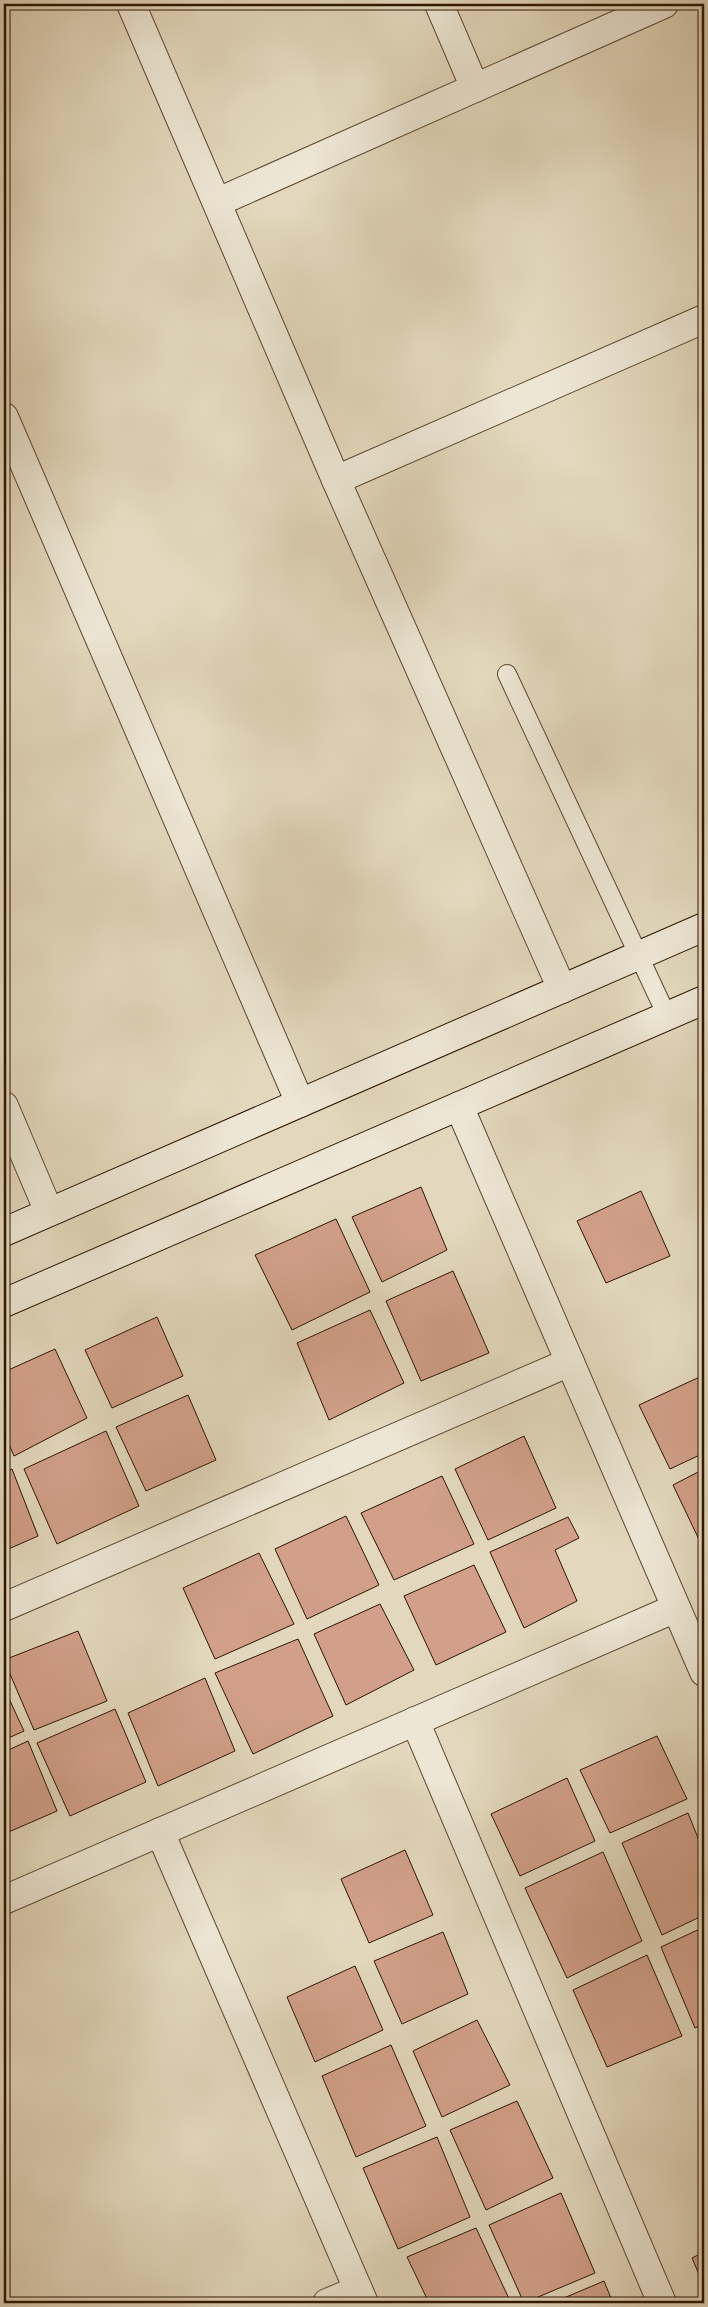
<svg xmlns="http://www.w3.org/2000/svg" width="708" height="2307" font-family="'Gentium Book Plus',serif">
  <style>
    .building { fill: #d2a08a; stroke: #2d1502 }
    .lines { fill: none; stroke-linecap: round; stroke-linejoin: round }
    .service-casing { stroke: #5a4631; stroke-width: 20 }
    .minor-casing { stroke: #5a4631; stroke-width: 30 }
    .secondary-casing { stroke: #2d1502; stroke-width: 30 }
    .service { stroke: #ede6d4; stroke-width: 18 }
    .minor { stroke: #ede6d4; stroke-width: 28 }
    .secondary { stroke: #ede6d4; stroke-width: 28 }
  </style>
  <rect width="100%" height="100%" fill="#e3d8bd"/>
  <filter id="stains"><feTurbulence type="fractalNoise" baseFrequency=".004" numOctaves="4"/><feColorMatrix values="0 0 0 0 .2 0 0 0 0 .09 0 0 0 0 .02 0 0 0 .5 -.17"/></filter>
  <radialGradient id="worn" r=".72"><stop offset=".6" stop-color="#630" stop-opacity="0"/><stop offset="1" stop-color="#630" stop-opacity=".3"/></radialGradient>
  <g class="building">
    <path d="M421,1187L447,1250L382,1282L352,1217Z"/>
    <path d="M641,1191L670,1256L606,1283L577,1221Z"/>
    <path d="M336,1219L370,1292L292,1330L255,1255Z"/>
    <path d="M453,1271L489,1353L421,1381L386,1301Z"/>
    <path d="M370,1310L404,1383L329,1420L297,1343Z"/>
    <path d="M157,1317L183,1376L112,1408L85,1350Z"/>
    <path d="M55,1349L87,1418L14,1456L4,1433V1372Z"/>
    <path d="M704,1375V1453L670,1469L639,1405Z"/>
    <path d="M188,1395L216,1460L146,1491L116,1427Z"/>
    <path d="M106,1431L139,1506L57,1544L24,1469Z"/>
    <path d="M524,1436L556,1508L488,1540L455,1469Z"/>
    <path d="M12,1469L38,1536L4,1551V1473Z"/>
    <path d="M704,1469V1550L673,1485Z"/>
    <path d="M442,1476L474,1544L394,1580L361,1513Z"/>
    <path d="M346,1516L379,1585L307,1619L275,1549Z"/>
    <path d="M568,1517L579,1538L555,1550L577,1601L524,1628L490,1552Z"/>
    <path d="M259,1553L294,1624L215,1659L183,1588Z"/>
    <path d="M474,1565L506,1632L436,1665L404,1596Z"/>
    <path d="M380,1604L414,1670L346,1705L314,1634Z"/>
    <path d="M78,1631L107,1701L34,1730L4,1660Z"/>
    <path d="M298,1639L333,1716L253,1754L215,1673Z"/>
    <path d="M205,1678L235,1751L158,1786L128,1713Z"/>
    <path d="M4,1688L24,1731L4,1740Z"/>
    <path d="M115,1709L146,1782L70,1816L37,1743Z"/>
    <path d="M657,1736L687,1799L610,1833L580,1770Z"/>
    <path d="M28,1741L57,1811L4,1834V1752Z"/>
    <path d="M567,1778L595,1841L520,1876L491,1814Z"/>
    <path d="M688,1813L704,1853V1915L662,1935L622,1843Z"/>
    <path d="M405,1850L433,1915L369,1943L341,1879Z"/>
    <path d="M603,1852L642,1941L567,1978L525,1888Z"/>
    <path d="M704,1927V2024L695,2028L661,1947Z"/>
    <path d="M443,1932L468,1994L402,2024L374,1961Z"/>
    <path d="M647,1955L682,2036L607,2067L573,1990Z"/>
    <path d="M355,1966L383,2030L315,2062L287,1997Z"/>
    <path d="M477,2020L510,2085L442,2117L413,2051Z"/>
    <path d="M391,2045L426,2126L356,2157L322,2076Z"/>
    <path d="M517,2101L553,2178L486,2210L450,2130Z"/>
    <path d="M437,2137L470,2217L398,2249L363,2168Z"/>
    <path d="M561,2193L595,2273L524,2303L489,2225Z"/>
    <path d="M476,2228L511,2303H429L407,2257Z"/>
    <path d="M704,2252V2286L692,2258Z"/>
    <path d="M604,2281L613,2303H552Z"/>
  </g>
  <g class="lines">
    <defs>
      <path id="service" d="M507,674L667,1016"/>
      <g id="minor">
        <path d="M131,4L336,480L562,989"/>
        <path d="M439,4L475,88"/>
        <path d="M218,202L664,4"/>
        <path d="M4,417L300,1103"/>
        <path d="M336,480L704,319"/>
        <path d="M4,1106L49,1212"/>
        <path d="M459,1106L704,1672"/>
        <path d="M4,1607L570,1362"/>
        <path d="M415,1721L662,2303"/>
        <path d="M160,1832L364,2303"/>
        <path d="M4,1900L676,1608"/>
        <path d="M327,2303L358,2290"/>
      </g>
      <g id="secondary">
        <path d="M4,1232L704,927"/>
        <path d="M4,1303L704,1000"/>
      </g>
    </defs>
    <use href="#service" class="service-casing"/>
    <use href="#minor" class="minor-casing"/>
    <use href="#secondary" class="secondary-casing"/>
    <use href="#service" class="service"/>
    <use href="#minor" class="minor"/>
    <use href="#secondary" class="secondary"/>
  </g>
  <rect width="708" height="2307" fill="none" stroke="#e3d8bd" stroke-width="20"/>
  <rect x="5" y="5" width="698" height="2297" fill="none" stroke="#2d1502" stroke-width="2.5"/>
  <rect x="10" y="10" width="688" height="2287" fill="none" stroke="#2d1502"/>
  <rect width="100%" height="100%" filter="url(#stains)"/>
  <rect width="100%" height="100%" fill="url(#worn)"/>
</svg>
